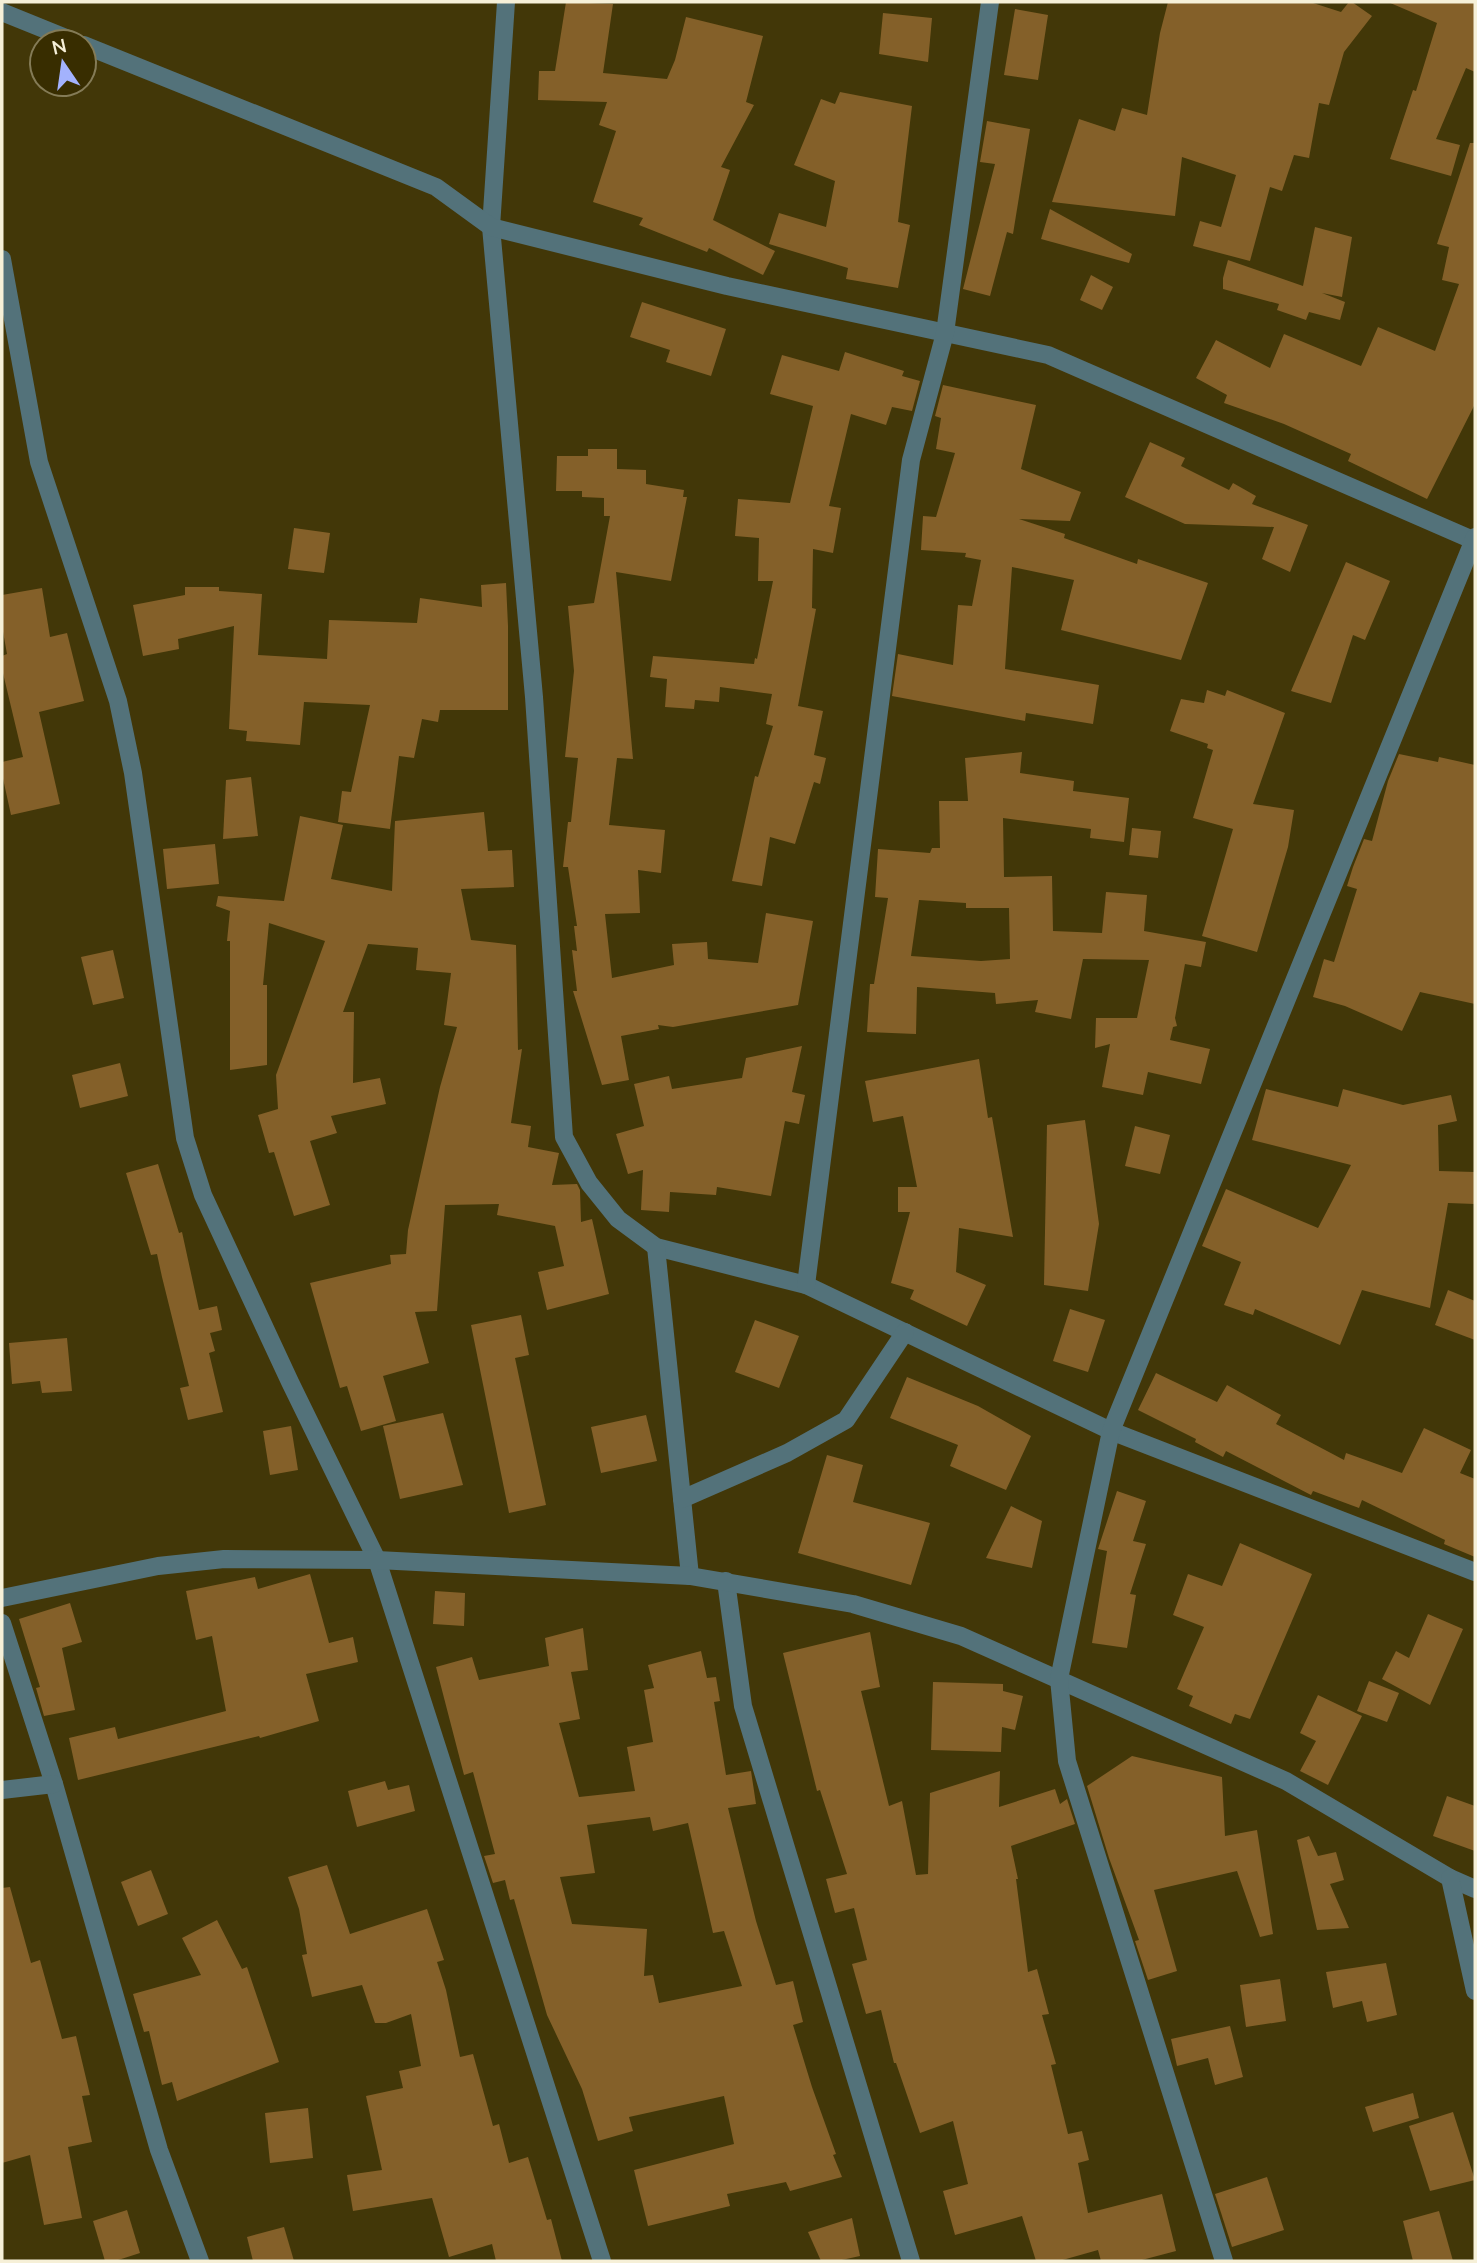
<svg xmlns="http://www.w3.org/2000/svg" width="1477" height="2263" font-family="'Nunito Sans',sans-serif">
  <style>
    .building { fill: #846029; fill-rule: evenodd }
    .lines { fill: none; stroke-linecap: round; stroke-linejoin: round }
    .street { stroke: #53727a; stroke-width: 18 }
  </style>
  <rect width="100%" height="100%" fill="#423708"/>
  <g class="building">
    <path d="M566,2L613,4L603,73L667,79L675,60L686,17L763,36L746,102L754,105L721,167L730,170L713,220L775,251L763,275L709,248L707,252L639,225L643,218L593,202L616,131L599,125L607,102L538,100L539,71H555Z"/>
    <path d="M1168,2H1310L1341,12L1349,2H1352L1372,16L1344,52L1329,105L1319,103L1309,158L1294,155L1282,191L1270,187L1250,261L1193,246L1200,221L1221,227L1236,175L1182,157L1175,216L1052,202L1079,119L1115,131L1122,108L1147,115L1160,33Z"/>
    <path d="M1388,2H1475V72L1466,68L1436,139L1460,145L1451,176L1390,159L1413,90L1416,91L1437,23Z"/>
    <path d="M1015,9L1048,15L1038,80L1004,75Z"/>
    <path d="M883,13L932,18L928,62L879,54Z"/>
    <path d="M840,92L912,106L898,222L910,225L898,288L846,279L848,268L769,244L779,213L826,227L835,181L794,165L821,99L835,104Z"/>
    <path d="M987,121L1030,129L1013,234L1007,232L990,296L963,289L995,164L980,162Z"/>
    <path d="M1470,143H1475V404L1427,499L1348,461L1351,454L1284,424L1224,403L1227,395L1196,378L1216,340L1270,368L1284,334L1361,366L1378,327L1435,351L1459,284L1442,280L1449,247L1437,244Z"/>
    <path d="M1050,209L1132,254L1129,263L1041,239Z"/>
    <path d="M1315,227L1352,237L1342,297L1322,293L1345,302L1340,320L1309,312L1306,320L1277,310L1279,304L1223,289V278L1228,260L1303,286Z"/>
    <path d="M1091,275L1113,287L1102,310L1080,300Z"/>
    <path d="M642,302L726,329L711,376L666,362L670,350L630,337Z"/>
    <path d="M845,352L904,371L902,376L920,381L912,411L892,407L886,425L851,414L829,506L841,508L833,553L813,549L812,608L816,609L798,706L823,711L814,755L826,758L820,784L814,782L795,844L770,837L762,886L732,881L755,776L758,777L773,726L766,724L772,694L720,687L719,702L695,700L694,709L665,707L667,679L650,677L653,656L754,664L755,658L757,659L773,581H758L759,538L735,536L738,499L790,503L813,406L770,394L782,355L839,371Z"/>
    <path d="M943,385L1036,405L1021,469L1081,492L1070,521L1019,519L1065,534L1064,538L1137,564L1138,559L1208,583L1181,660L1061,630L1074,580L1012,567L1005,669L1099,685L1093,724L1026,713L1025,721L892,696L898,654L953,665L958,605L972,606L981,560L965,557L966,553L921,550L923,516L936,517L955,453L936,449L941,418L935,416Z"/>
    <path d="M1150,442L1185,458L1181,466L1229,490L1233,483L1256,496L1252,504L1308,525L1290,572L1262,559L1274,527L1185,524L1125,497Z"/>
    <path d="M588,449H617V469L646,470V484L684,490L683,497H687L671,581L616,572L633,759L617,758L609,825L665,830L661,873L638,870L640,913L605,914L612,978L674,965L672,944L707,942L708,959L758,963L766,913L813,921L798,1005L673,1027L658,1025L659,1029L621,1036L629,1080L602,1085L573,991H577L572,950L577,951L574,926H577L568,867H563L568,822H571L578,758L565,757L574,671L568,606L594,603L610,516H604V498L582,497V491H556L557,456H588Z"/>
    <path d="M294,528L330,533L324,573L288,569Z"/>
    <path d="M1346,562L1390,581L1365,640L1353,635L1331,703L1291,691Z"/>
    <path d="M506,583L508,626V710H440L438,722L422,719L414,758L399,756L390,829L338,822L342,791L351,792L370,705L304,702L300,745L246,741L247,731L229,729L234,626L178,639L179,649L143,656L133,605L185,595V587H219V591L262,594L258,655L327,659L329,620L417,623L420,598L482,607L481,585Z"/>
    <path d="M42,588L50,637L67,633L84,701L39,712L60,804L11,815L2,774V762L23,757L2,669V656L7,654L2,626V595Z"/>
    <path d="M1207,690L1225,696L1227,690L1285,713L1253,804L1294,810L1288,847L1257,952L1202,936L1233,829L1193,818L1213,750L1207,748L1208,744L1170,731L1181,699L1204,703Z"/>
    <path d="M1022,752L1020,773L1074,781L1073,791L1129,798L1124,842L1090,838L1091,829L1003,818L1004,877L1052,876L1053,931L1102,933L1106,892L1147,895L1144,931L1206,942L1201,967L1185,964L1175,1018L1177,1026L1173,1027L1170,1040L1210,1049L1201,1084L1148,1072L1143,1095L1102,1087L1110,1044L1095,1048L1096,1018H1137L1149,960L1083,959L1071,1019L1035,1012L1038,1000L996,1004L995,993L917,987L916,1034L867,1032L870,984H874L888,898L875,897L878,849L930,853L932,848H940L939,801H968L965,758ZM919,900L966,903V908H1009L1010,959L981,961L911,956Z"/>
    <path d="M1399,754L1438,762L1439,757L1475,765V1004L1420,992L1402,1031L1345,1006L1313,997L1324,959L1334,962L1357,889L1347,886L1353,867L1364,839L1372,841L1388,781Z"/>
    <path d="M251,777L258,836L223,839L226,780Z"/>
    <path d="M484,812L488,851L512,850L514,887L461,889L471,940L516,945L518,1050L522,1049L511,1123L531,1126L528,1147L559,1153L552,1185L577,1184L580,1190L581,1222L592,1219L609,1294L547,1310L538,1272L564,1266L555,1226L497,1215L499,1204L445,1205L437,1311L415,1312L429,1363L383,1376L396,1421L361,1431L347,1386L340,1388L310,1283L391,1264L390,1255L406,1254L408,1230L420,1176L440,1087L457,1027L444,1025L451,973L416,970L418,948L368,944L343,1012H354L353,1083L380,1078L386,1104L331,1116L337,1133L310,1141L330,1205L294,1216L274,1152L269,1153L258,1115L278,1109L276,1075L325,941L269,923L263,985H267V1065L230,1070V941H227L230,911L216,906L218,896L284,901L300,816L343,825L331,879L392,891L395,821Z"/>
    <path d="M1132,828L1161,831L1158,858L1129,855Z"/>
    <path d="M215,844L219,884L167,889L163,849Z"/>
    <path d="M113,950L124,998L93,1005L81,957Z"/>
    <path d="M802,1046L792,1092L805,1095L799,1124L785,1121L771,1196L717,1187L716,1195L670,1192L669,1212L641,1210L643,1170L628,1174L616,1134L644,1126L634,1084L669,1076L672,1089L742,1078L746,1058Z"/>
    <path d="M979,1059L988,1118L992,1117L1013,1237L959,1228L956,1272L986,1285L967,1326L910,1299L914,1290L891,1283L910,1212H898V1187H917L903,1116L873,1122L865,1081Z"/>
    <path d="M120,1063L128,1096L80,1108L72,1075Z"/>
    <path d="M1266,1089L1338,1107L1343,1089L1403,1105L1451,1095L1457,1121L1438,1125L1439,1171L1475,1172V1204L1448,1203L1430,1308L1362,1290L1340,1345L1255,1309L1253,1315L1224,1305L1241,1262L1202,1246L1226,1189L1318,1228L1351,1165L1252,1140Z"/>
    <path d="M1085,1120L1099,1224L1088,1291L1044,1285L1047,1125Z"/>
    <path d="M1135,1126L1170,1135L1160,1174L1125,1166Z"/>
    <path d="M158,1164L179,1233L182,1232L199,1310L217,1306L222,1330L210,1333L215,1351L209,1353L223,1412L188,1420L180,1388L189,1386L162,1277L157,1254L151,1255L126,1173Z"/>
    <path d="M1448,1290L1475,1301V1340L1435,1325Z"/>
    <path d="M1070,1309L1105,1320L1088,1372L1053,1361Z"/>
    <path d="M521,1315L529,1355L515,1358L546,1505L509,1513L471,1325Z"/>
    <path d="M755,1320L799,1336L779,1388L735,1372Z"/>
    <path d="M67,1338L72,1391L42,1393L40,1381L12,1384L9,1343Z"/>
    <path d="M1156,1373L1217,1402L1227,1385L1281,1415L1276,1424L1344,1460L1346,1453L1402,1473L1424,1428L1471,1450L1460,1473L1475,1479V1557L1444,1544L1445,1540L1362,1500L1359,1508L1313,1491L1311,1495L1226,1451L1223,1457L1195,1442L1196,1439L1138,1410Z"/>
    <path d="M907,1377L978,1406L1031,1436L1006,1490L950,1466L958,1445L890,1418Z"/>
    <path d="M443,1413L463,1485L400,1499L383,1426Z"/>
    <path d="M646,1415L657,1461L601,1473L591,1427Z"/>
    <path d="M291,1426L298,1470L270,1475L263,1431Z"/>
    <path d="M827,1455L863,1465L853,1502L930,1523L911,1585L798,1553Z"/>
    <path d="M1117,1491L1146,1501L1133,1541L1146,1544L1130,1594L1136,1595L1127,1648L1092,1643L1107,1551L1098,1549Z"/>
    <path d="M1011,1506L1042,1521L1032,1568L986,1558Z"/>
    <path d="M1240,1543L1312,1574L1250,1719L1235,1714L1231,1724L1189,1706L1193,1696L1177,1689L1204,1627L1173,1615L1188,1574L1222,1586Z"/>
    <path d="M310,1574L329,1643L353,1637L358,1662L306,1674L319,1721L260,1738L259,1736L78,1780L69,1738L115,1727L118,1739L226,1711L212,1636L196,1640L186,1591L255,1577L258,1589Z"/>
    <path d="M435,1591L465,1593L464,1626L433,1624Z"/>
    <path d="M70,1603L82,1642L62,1648L75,1710L44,1716L36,1688L40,1687L19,1619Z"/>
    <path d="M1428,1614L1463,1629L1430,1705L1382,1679L1396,1651L1409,1658Z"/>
    <path d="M583,1628L588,1670L571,1672L580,1719L559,1723L579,1797L635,1791L627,1747L653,1742L644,1690L654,1688L648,1665L701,1651L707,1678L716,1677L720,1701L714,1702L726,1775L751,1771L756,1804L728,1808L756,1921L776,1985L793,1981L803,2022L793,2025L812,2087L836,2154L833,2155L842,2177L790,2191L786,2182L727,2194L730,2206L648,2226L634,2170L734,2144L724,2096L629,2117L633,2131L598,2141L582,2089L547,2015L514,1899L510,1900L505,1880L493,1883L484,1856L495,1854L473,1772L464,1775L436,1667L472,1657L479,1680L549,1666L545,1638ZM650,1817L653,1831L688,1823L713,1933L724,1931L742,1986L659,2003L653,1975L644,1976L647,1929L572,1924L560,1877L595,1873L587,1825Z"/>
    <path d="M870,1632L880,1687L861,1691L889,1806L902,1801L916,1875L928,1874L930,1793L1000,1771L999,1807L1055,1789L1060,1804L1067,1799L1075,1824L1011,1846L1018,1879H1016L1028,1972L1037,1969L1049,2014L1042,2015L1056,2064L1051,2065L1068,2134L1082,2131L1089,2160L1078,2163L1088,2213L1162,2194L1176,2251L1138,2261H1101L1098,2250L1059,2261H1036L1022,2216L955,2235L943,2191L968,2184L953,2121L920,2133L896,2063H894L881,2010L866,2014L852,1964L867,1960L854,1908L835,1913L826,1879L847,1874L820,1790L817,1791L783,1653Z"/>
    <path d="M1369,1681L1399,1693L1387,1722L1357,1711Z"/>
    <path d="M933,1682L1003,1684V1691L1023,1696L1015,1730L1002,1727L1001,1752L931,1750Z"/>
    <path d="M1318,1695L1362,1716L1328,1785L1300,1771L1316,1741L1300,1733Z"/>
    <path d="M1132,1756L1222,1777L1225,1836L1257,1830L1273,1934L1260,1937L1237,1871L1154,1890L1177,1971L1148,1980L1135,1941L1139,1940L1109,1858L1087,1786Z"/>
    <path d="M385,1781L388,1790L409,1785L415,1811L357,1827L348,1791Z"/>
    <path d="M1447,1796L1475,1806V1851L1433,1836Z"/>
    <path d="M1309,1836L1318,1856L1336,1852L1344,1880L1330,1884L1349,1928L1317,1930L1297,1840Z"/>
    <path d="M327,1865L350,1934L427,1909L444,1960L437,1962L446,1990L460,2057L473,2054L493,2126L499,2124L509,2163L528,2157L547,2220L551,2219L562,2261H496L492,2244L449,2257L432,2198L353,2211L347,2175L382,2170L366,2096L403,2088L399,2071L421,2066L411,2014L386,2023H375L362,1985L312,1997L302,1955L307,1954L299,1909L288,1877Z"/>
    <path d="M151,1870L168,1914L138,1926L121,1882Z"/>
    <path d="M10,1887L31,1963L40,1960L62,2039L76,2036L90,2095L82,2096L92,2142L68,2147L82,2218L44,2225L30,2155L2,2163V1888Z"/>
    <path d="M217,1920L242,1969L247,1967L279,2062L177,2101L172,2082L162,2085L149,2031L144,2032L133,1994L201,1975L182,1938Z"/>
    <path d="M1386,1963L1397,2015L1367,2022L1362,2001L1333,2008L1326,1972Z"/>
    <path d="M1280,1979L1286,2021L1246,2027L1240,1985Z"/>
    <path d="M1230,2026L1243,2077L1215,2085L1208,2058L1177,2066L1171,2039Z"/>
    <path d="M1413,2093L1419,2118L1373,2132L1365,2107Z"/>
    <path d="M308,2108L313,2158L270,2163L265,2113Z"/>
    <path d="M1453,2112L1475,2180L1430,2191L1409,2126Z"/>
    <path d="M1267,2177L1284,2230L1232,2247L1215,2194Z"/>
    <path d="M127,2210L140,2253L115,2261H105L93,2221Z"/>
    <path d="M1439,2211L1453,2261H1413L1403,2221Z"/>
    <path d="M852,2218L860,2256L837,2261H821L808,2232Z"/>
    <path d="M284,2227L294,2261H253L247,2237Z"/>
  </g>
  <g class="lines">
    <g class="street">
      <path d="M506,2L491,227L534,697L564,1137L589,1183L618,1219L656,1247L806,1285L1111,1431L1475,1572"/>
      <path d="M2,12L76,42"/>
      <path d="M84,45L436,187L491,227L727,286L1048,355L1475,541"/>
      <path d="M2,259L39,462L118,701L133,773L185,1138L203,1195L290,1382L377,1560L602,2261"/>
      <path d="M656,1247L690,1576"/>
      <path d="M806,1285L911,460L945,333L990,2"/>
      <path d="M682,1499L787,1453L846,1420L905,1332"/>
      <path d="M726,1581L743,1706L911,2261"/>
      <path d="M2,1598L158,1566L224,1559L377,1560L690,1576L853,1604L961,1636L1286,1781L1450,1878L1475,1889"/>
      <path d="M2,1623L54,1784L159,2150L200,2261"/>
      <path d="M2,1790L54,1784"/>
      <path d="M1450,1878L1475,1991"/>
      <path d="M1224,2261L1067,1761L1059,1679L1111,1431L1475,537"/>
    </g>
  </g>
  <rect width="1477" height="2263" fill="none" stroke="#f6f0d8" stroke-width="7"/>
  <g transform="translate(63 63) rotate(347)"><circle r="33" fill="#382d00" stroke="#847b56" stroke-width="2"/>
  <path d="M0-5L12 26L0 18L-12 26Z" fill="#a3b2fd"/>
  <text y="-10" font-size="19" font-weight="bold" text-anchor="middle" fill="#f6f0d8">N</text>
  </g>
</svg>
